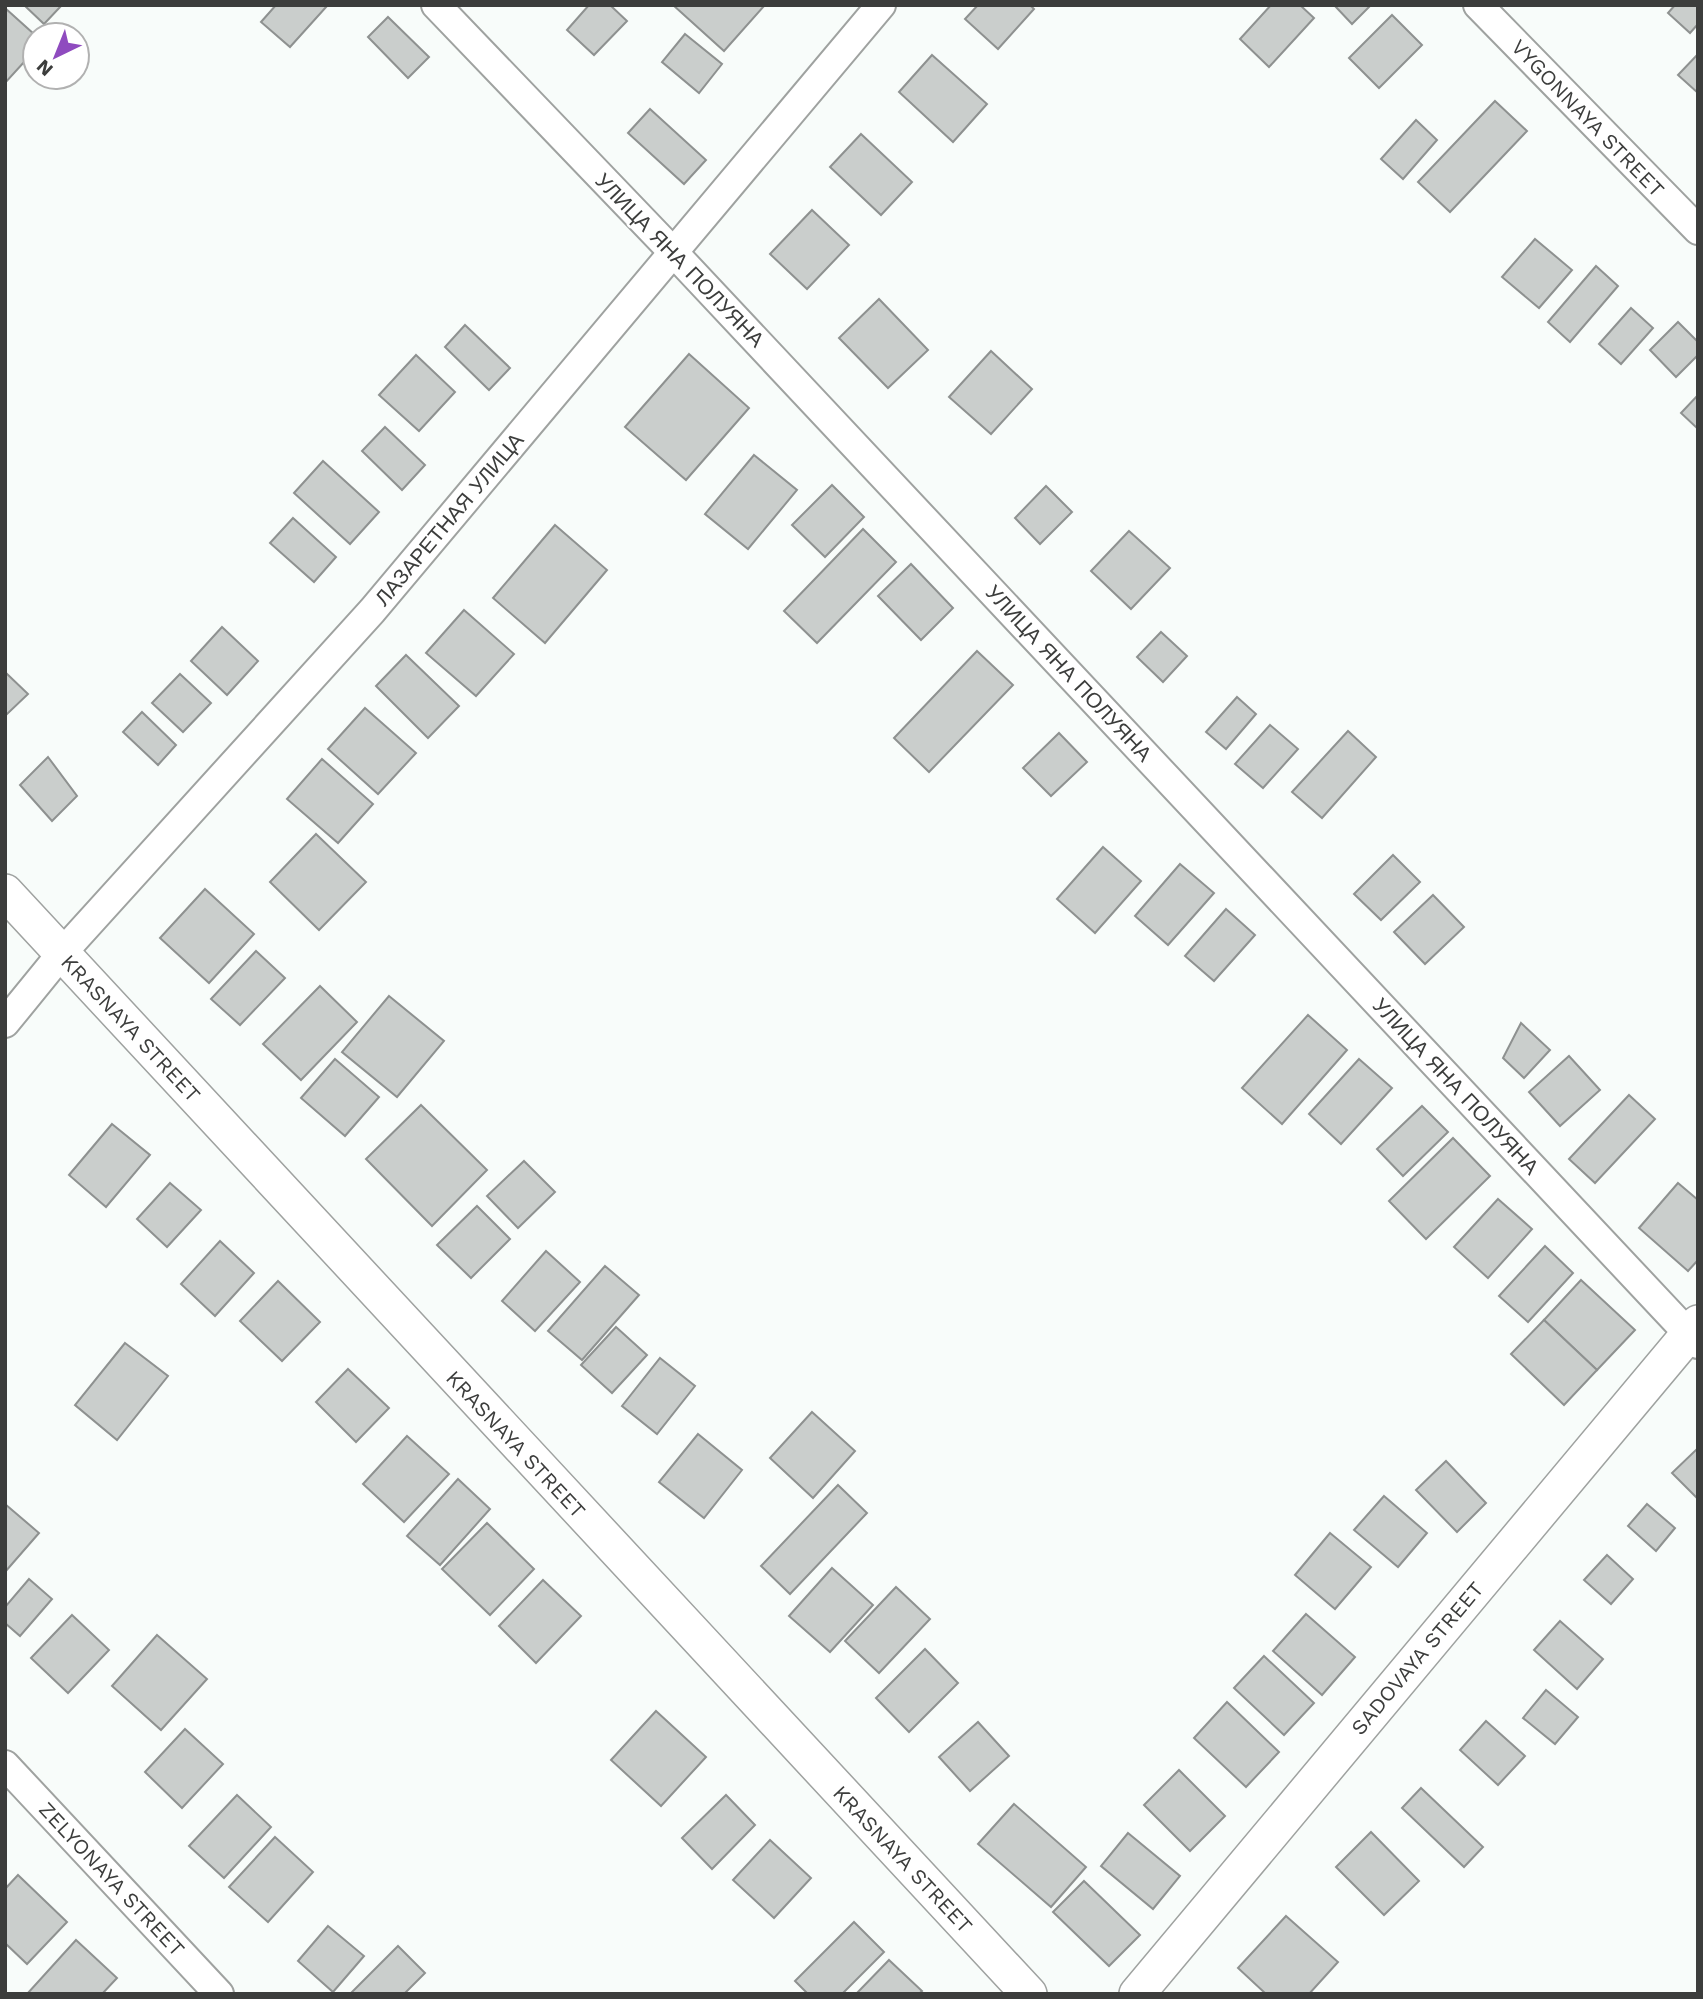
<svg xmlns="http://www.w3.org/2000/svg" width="1703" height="1999" font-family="'Work Sans',sans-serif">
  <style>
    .building { fill: #cacecc; stroke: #8e9190; stroke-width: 2 }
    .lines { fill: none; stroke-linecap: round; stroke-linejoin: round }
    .minor-casing { stroke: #9fa2a0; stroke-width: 32 }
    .tertiary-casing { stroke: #9fa2a0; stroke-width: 38 }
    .minor { stroke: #fff; stroke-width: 28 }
    .tertiary { stroke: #fff; stroke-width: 35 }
    .labels { text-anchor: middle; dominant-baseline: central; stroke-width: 5; stroke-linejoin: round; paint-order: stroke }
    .street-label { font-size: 21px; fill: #3c3d3c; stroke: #fff }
  </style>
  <rect width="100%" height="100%" fill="#f8fcfa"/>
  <g class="building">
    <path d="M24,5H62L44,24Z"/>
    <path d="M276,5H326L327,6L290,47L261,22Z"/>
    <path d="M589,5H610L627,21L594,55L567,30Z"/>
    <path d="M673,5H765L724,51Z"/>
    <path d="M978,5H1030L1034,9L998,49L965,19Z"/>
    <path d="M1271,5H1300L1314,18L1269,67L1240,39Z"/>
    <path d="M1334,5H1371L1352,24Z"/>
    <path d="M1675,5H1698V24L1690,33L1668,13Z"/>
    <path d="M5,8L35,35V50L5,83Z"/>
    <path d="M1392,15L1422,45L1379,88L1349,58Z"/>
    <path d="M388,17L429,57L408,78L368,37Z"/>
    <path d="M685,34L722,64L699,93L662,62Z"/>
    <path d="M1698,54V93L1678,75Z"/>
    <path d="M932,55L987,104L953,142L899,92Z"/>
    <path d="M1495,101L1527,131L1450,212L1418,182Z"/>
    <path d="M650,109L706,160L684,184L628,133Z"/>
    <path d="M1416,120L1437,140L1403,179L1381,159Z"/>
    <path d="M861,134L912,182L881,215L830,167Z"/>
    <path d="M812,210L849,245L807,289L770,254Z"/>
    <path d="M1535,239L1572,270L1539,308L1502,277Z"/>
    <path d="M1596,266L1618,286L1570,342L1548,322Z"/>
    <path d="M879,299L928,350L888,388L839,338Z"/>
    <path d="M1631,308L1653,328L1621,364L1599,344Z"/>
    <path d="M1678,322L1698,342V355L1676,377L1650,350Z"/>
    <path d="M465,325L510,368L489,390L445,347Z"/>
    <path d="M991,351L1032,389L991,434L949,397Z"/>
    <path d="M689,354L749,408L686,480L625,427Z"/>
    <path d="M416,355L455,392L419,431L379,395Z"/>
    <path d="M1698,395V429L1681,413Z"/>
    <path d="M385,427L425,465L402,490L362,451Z"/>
    <path d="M754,455L797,490L748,549L705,514Z"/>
    <path d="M323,461L379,512L350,544L294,493Z"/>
    <path d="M832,485L864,517L825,557L792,525Z"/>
    <path d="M1046,486L1072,512L1040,544L1015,518Z"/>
    <path d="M293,518L336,557L314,582L270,543Z"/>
    <path d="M555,525L607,570L545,643L493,598Z"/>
    <path d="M863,529L896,562L817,643L784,611Z"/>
    <path d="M1129,531L1170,568L1131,609L1091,571Z"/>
    <path d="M911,564L953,608L921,640L878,596Z"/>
    <path d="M464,610L514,654L476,696L426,653Z"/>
    <path d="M222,627L258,661L227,695L191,661Z"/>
    <path d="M1161,632L1187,656L1163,682L1137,657Z"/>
    <path d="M977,651L1013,685L929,772L894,738Z"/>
    <path d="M406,655L459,706L428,738L376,686Z"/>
    <path d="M5,672L28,694L5,716Z"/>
    <path d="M180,674L211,703L183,732L152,703Z"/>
    <path d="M1237,697L1256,714L1226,749L1206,732Z"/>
    <path d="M365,708L416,753L378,794L328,749Z"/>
    <path d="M142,712L176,745L158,765L123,732Z"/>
    <path d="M1270,725L1298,749L1263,788L1235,764Z"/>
    <path d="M1348,731L1376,757L1322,818L1292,792Z"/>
    <path d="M1059,733L1087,762L1051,796L1023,768Z"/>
    <path d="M48,757L77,796L52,821L20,785Z"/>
    <path d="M322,759L373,804L338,843L287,799Z"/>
    <path d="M316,834L366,882L319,930L270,882Z"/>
    <path d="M1103,847L1141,881L1095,933L1057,899Z"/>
    <path d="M1393,855L1420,882L1381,920L1354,894Z"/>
    <path d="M1180,864L1214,893L1168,945L1135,916Z"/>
    <path d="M205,889L254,934L209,983L160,938Z"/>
    <path d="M1433,895L1464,927L1425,964L1394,932Z"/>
    <path d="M1226,909L1255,935L1214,981L1185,956Z"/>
    <path d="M256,951L285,978L240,1025L211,999Z"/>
    <path d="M320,986L357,1022L301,1080L263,1044Z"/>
    <path d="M389,996L444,1041L397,1097L342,1052Z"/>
    <path d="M1308,1015L1347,1050L1282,1124L1242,1088Z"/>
    <path d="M1521,1023L1550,1050L1524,1078L1503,1058Z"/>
    <path d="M1569,1056L1600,1090L1560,1126L1529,1092Z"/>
    <path d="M335,1059L379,1097L345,1136L301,1098Z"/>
    <path d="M1359,1059L1392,1088L1341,1144L1309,1114Z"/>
    <path d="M1629,1095L1655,1119L1595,1183L1569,1159Z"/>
    <path d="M421,1105L487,1170L432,1226L366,1159Z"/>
    <path d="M1422,1106L1448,1132L1403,1176L1377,1149Z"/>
    <path d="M112,1124L150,1155L106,1207L69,1175Z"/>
    <path d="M1453,1138L1490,1176L1426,1239L1389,1201Z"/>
    <path d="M524,1161L555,1192L518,1228L487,1196Z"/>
    <path d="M170,1183L201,1210L167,1247L137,1219Z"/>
    <path d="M1678,1183L1698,1200V1260L1688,1271L1639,1228Z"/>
    <path d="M1498,1199L1532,1229L1488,1278L1454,1247Z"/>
    <path d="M477,1206L510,1239L471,1278L437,1245Z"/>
    <path d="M220,1241L254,1273L215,1316L181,1284Z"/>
    <path d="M1545,1246L1573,1273L1528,1322L1499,1296Z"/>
    <path d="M546,1251L580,1282L535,1331L502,1301Z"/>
    <path d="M605,1266L639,1295L582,1360L548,1331Z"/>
    <path d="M1581,1280L1635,1330L1597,1370L1544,1320Z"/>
    <path d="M278,1281L320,1322L282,1361L240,1321Z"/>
    <path d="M1544,1320L1597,1370L1564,1405L1511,1354Z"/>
    <path d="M616,1327L647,1355L612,1393L581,1365Z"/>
    <path d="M125,1343L168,1376L117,1440L75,1405Z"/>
    <path d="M660,1358L695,1386L657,1434L622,1406Z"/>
    <path d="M348,1369L389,1408L356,1442L316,1402Z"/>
    <path d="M812,1412L855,1451L813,1498L770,1458Z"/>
    <path d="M698,1434L742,1470L704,1518L659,1482Z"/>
    <path d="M407,1436L449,1474L404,1522L363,1484Z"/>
    <path d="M1698,1448V1499L1672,1473Z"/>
    <path d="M1446,1461L1486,1503L1457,1532L1416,1490Z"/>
    <path d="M458,1479L490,1509L440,1565L407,1536Z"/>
    <path d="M838,1485L867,1513L790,1594L761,1566Z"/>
    <path d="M1384,1496L1427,1533L1398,1567L1354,1530Z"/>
    <path d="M5,1504L39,1533L5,1572Z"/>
    <path d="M1647,1504L1675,1528L1656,1551L1628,1526Z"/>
    <path d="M487,1523L534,1569L490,1615L442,1569Z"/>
    <path d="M1330,1533L1371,1567L1335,1609L1295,1575Z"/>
    <path d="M1607,1555L1633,1579L1611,1604L1584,1580Z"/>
    <path d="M832,1568L873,1605L830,1652L789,1616Z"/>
    <path d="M29,1579L52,1599L20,1636L5,1623V1607Z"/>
    <path d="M543,1580L581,1616L536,1663L499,1626Z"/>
    <path d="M896,1587L930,1619L879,1673L845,1641Z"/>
    <path d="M1306,1614L1355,1657L1322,1695L1273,1651Z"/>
    <path d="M72,1615L109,1650L68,1693L31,1658Z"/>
    <path d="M1560,1621L1603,1659L1577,1689L1534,1650Z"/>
    <path d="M157,1635L207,1679L161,1730L112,1686Z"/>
    <path d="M925,1649L958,1683L909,1732L876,1698Z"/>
    <path d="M1264,1656L1314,1703L1284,1735L1234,1688Z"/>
    <path d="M1546,1690L1578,1717L1555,1744L1523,1718Z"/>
    <path d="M1227,1702L1279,1752L1246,1787L1194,1738Z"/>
    <path d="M656,1711L706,1757L661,1806L611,1760Z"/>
    <path d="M1486,1721L1525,1756L1498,1785L1460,1750Z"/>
    <path d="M978,1722L1009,1756L970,1791L939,1757Z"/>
    <path d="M185,1729L223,1764L182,1808L145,1772Z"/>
    <path d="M1179,1770L1225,1816L1190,1851L1144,1805Z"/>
    <path d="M1421,1788L1483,1847L1464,1867L1402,1808Z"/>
    <path d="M237,1795L271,1827L224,1878L189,1846Z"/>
    <path d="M726,1795L755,1825L712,1869L682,1838Z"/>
    <path d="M1014,1804L1086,1867L1051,1907L978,1844Z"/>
    <path d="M1371,1832L1419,1881L1384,1915L1336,1867Z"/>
    <path d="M1128,1833L1180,1876L1153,1909L1101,1866Z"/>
    <path d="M275,1837L313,1872L268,1922L229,1887Z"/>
    <path d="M770,1840L811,1878L774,1918L733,1880Z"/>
    <path d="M18,1875L67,1922L27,1964L5,1943V1889Z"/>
    <path d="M1084,1881L1140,1935L1109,1966L1053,1912Z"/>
    <path d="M1286,1916L1338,1962L1309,1994H1266L1238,1968Z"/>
    <path d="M854,1922L884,1952L842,1994H808L795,1981Z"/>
    <path d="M328,1926L364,1956L333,1992L298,1961Z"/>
    <path d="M76,1940L117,1978L102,1994H27Z"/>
    <path d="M398,1946L425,1973L404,1994H350Z"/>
    <path d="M889,1960L922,1991L919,1994H856Z"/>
  </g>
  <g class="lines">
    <defs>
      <g id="minor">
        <path d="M436,5L674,253L1698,1344"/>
        <path d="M1478,5L1698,230"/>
        <path d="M5,1023L62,953L372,611L881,5"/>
        <path d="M5,1765L219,1994"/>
      </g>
      <g id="tertiary">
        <path d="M5,892L1029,1994"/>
        <path d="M1137,1994L1698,1323"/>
      </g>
    </defs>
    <use href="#minor" class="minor-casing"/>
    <use href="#tertiary" class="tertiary-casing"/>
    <use href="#minor" class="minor"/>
    <use href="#tertiary" class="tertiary"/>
  </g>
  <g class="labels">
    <g class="street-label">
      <text transform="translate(1588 118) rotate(46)">VYGONNAYA STREET</text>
      <text transform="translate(680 260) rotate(46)">УЛИЦА ЯНА ПОЛУЯНА</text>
      <text transform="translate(449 519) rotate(-50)">ЛАЗАРЕТНАЯ УЛИЦА</text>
      <text transform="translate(1069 673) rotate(47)">УЛИЦА ЯНА ПОЛУЯНА</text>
      <text transform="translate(131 1028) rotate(47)">KRASNAYA STREET</text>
      <text transform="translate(1456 1086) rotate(47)">УЛИЦА ЯНА ПОЛУЯНА</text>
      <text transform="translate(516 1444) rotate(47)">KRASNAYA STREET</text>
      <text transform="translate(1417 1658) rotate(-50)">SADOVAYA STREET</text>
      <text transform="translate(903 1859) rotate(47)">KRASNAYA STREET</text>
      <text transform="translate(112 1879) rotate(47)">ZELYONAYA STREET</text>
    </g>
  </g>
  <rect width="1703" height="1999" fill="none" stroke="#3c3d3c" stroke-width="14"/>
  <g transform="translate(56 56) rotate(223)"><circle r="33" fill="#ffffff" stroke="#b1b1b1" stroke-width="2"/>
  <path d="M0-5L12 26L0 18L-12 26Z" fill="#8f4bbf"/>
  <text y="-10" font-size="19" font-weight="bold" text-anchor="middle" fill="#3c3d3c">N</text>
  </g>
</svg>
